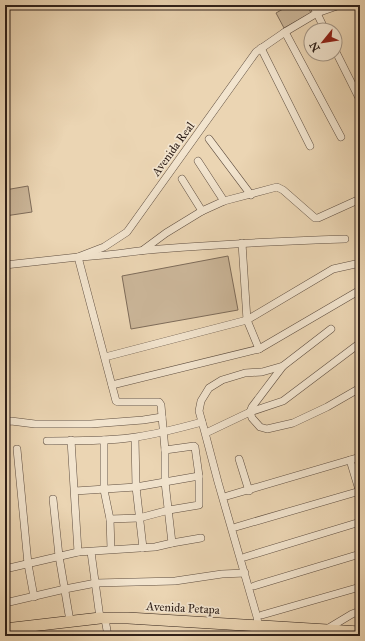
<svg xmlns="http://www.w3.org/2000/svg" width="365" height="641" font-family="'IM FELL Great Primer',serif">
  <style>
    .green { fill: #cbb699; stroke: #7e6c5a }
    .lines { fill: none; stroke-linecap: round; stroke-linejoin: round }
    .minor-casing { stroke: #5f4e40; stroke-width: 8 }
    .primary-casing { stroke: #30211a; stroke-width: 12 }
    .minor { stroke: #f2e4ce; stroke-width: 7 }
    .primary { stroke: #ebd5b3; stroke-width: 11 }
    .labels { text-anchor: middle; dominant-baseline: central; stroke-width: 3.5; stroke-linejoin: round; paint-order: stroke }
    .street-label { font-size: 12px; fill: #30211a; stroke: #f2e4ce }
  </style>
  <rect width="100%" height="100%" fill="#ebd5b3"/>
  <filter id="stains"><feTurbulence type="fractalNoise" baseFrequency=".005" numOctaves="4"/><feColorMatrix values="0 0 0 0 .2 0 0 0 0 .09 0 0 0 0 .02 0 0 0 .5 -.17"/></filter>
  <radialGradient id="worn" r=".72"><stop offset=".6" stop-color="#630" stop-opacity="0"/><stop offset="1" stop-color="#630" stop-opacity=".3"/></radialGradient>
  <g class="green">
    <path d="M290,5H307L311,13L284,28L276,13Z"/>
    <path d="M28,186L32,212L5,216V190Z"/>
    <path d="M228,256L238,310L131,329L122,276Z"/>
  </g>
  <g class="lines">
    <defs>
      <g id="minor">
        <path d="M313,5L325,30"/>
        <path d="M285,32L341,137"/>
        <path d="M261,48L310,146"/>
        <path d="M335,50L360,100"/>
        <path d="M209,139L251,195"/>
        <path d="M198,161L224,201"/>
        <path d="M182,179L202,211"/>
        <path d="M242,243L247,320L259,349"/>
        <path d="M143,250L166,233L202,211L224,201L277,187L283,190L315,218H318L360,199"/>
        <path d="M5,265L78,257L104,247L127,232L256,52L285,32L317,13L340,5"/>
        <path d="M105,357L247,320L333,269L360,263"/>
        <path d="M283,366L252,407L250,412L252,418L260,427L267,429L293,423L327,407L360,388"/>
        <path d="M112,385L259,349L360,290"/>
        <path d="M5,422L11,421L35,424H91L143,420L162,417"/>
        <path d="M208,432L250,412L283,401L360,343"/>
        <path d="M135,438L136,487L143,548"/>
        <path d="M71,440L78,552"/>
        <path d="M104,440V490L110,519L111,549"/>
        <path d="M47,441C76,440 107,442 136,437C158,434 180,428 202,422"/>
        <path d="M17,449L28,564L34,597"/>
        <path d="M239,459L249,491"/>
        <path d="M350,460L360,493"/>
        <path d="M75,491L136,487L199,476"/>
        <path d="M227,496L360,457"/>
        <path d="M53,499L59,556L70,621"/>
        <path d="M110,519L139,518L169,510L199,505V476L195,447L194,446L165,450"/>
        <path d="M236,527L360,491"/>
        <path d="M172,543L165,482V450L161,405L159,402H118L116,401L78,257C106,256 133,251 160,249C222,244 283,241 345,239"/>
        <path d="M91,552L100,618"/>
        <path d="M245,557L360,522"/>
        <path d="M5,569L78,552L155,547L172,543L201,538"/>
        <path d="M254,586L360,554"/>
        <path d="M5,603L65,589L96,583L175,581L222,574L245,573"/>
        <path d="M262,615L360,587"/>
        <path d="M105,619L108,636"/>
        <path d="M258,625L257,617L218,482L204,429L199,411L201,401L209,388L222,380L245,373L262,372L283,366L331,329"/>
        <path d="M327,629L352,614L360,611"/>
        <path d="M265,636L270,627"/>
      </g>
      <path id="primary" d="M5,629L100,618H128L360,632"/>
    </defs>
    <use href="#minor" class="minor-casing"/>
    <use href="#primary" class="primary-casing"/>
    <use href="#minor" class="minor"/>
    <use href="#primary" class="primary"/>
  </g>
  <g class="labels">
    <g class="street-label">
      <text transform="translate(173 149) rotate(-54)">Avenida Real</text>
      <text transform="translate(183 608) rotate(3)">Avenida Petapa</text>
    </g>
  </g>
  <rect width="365" height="641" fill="none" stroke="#ebd5b3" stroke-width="20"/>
  <rect x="6" y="6" width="353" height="629" fill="none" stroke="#30211a" stroke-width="2"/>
  <rect x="10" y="10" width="345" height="621" fill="none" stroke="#30211a"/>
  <g transform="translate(323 42) rotate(240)"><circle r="19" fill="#f2e4ce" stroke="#a49686"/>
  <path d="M0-3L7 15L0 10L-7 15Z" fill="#8f2418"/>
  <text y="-6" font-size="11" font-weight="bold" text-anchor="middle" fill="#30211a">N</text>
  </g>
  <rect width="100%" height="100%" filter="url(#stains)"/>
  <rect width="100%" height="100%" fill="url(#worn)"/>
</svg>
